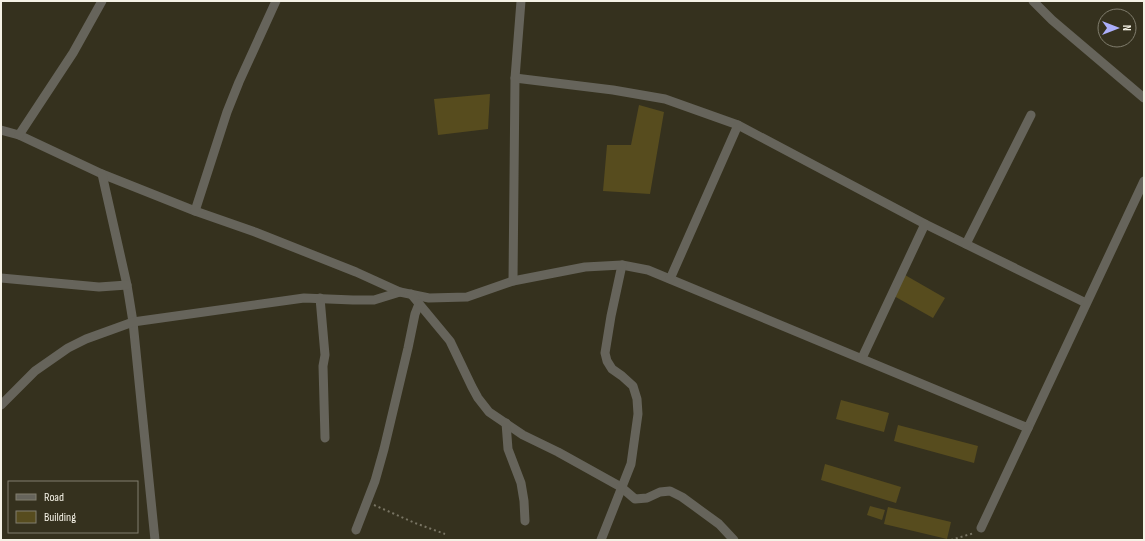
<svg xmlns="http://www.w3.org/2000/svg" width="1145" height="541" font-family="'Sofia Sans Condensed',sans-serif">
  <style>
    .building { fill: #574c1e }
    .lines { fill: none; stroke-linecap: round; stroke-linejoin: round }
    .path { stroke: #797564; stroke-width: 2; stroke-dasharray: 2 3; stroke-linecap: butt }
    .street { stroke: #66645b; stroke-width: 9 }
  </style>
  <rect width="100%" height="100%" fill="#35311e"/>
  <g class="building">
    <path d="M490,94L488,129L438,135L434,99Z"/>
    <path d="M639,105L664,112L650,194L603,191L607,145H631Z"/>
    <path d="M905,275L945,298L933,318L894,296Z"/>
    <path d="M841,400L889,413L884,432L836,419Z"/>
    <path d="M898,425L978,446L974,463L894,441Z"/>
    <path d="M825,464L901,487L896,503L821,480Z"/>
    <path d="M870,506L885,510L882,520L867,515Z"/>
    <path d="M888,507L951,522L947,539L884,524Z"/>
  </g>
  <g class="lines">
    <g class="path">
      <path d="M374,505L415,523L445,534"/>
      <path d="M951,540L974,533"/>
    </g>
    <g class="street">
      <path d="M1033,1L1052,20L1144,98"/>
      <path d="M515,78L613,90L665,99L738,125L925,224L1086,303"/>
      <path d="M1,130L19,135L102,174L195,211L255,232L356,272L400,292L429,298L467,297L513,281L585,267L622,265L648,270L1028,428L1144,181"/>
      <path d="M19,135L73,53L102,1"/>
      <path d="M102,174L127,285L133,322L155,540"/>
      <path d="M195,211L227,112L239,82L276,1"/>
      <path d="M966,244L1031,115"/>
      <path d="M1,278L99,287L127,285"/>
      <path d="M670,279L738,125"/>
      <path d="M513,281L515,78L521,1"/>
      <path d="M411,294L450,341L472,387L478,398L489,412L523,435L558,452L621,487L635,499L647,498L660,492L670,491L682,497L719,524L734,540"/>
      <path d="M320,298L325,355L323,366L325,438"/>
      <path d="M862,358L925,224"/>
      <path d="M1,405L35,371L68,348L86,339L133,322L304,298L353,300H374L400,292"/>
      <path d="M506,423L508,449L521,483L524,501L525,521"/>
      <path d="M981,528L1028,428"/>
      <path d="M356,530L375,481L384,449L408,348L415,314L419,304"/>
      <path d="M601,540L631,464L638,414L637,399L633,386L622,376L612,369L607,361L605,353L611,316L622,265"/>
    </g>
  </g>
  <rect width="1145" height="541" fill="none" stroke="#f4f1e5" stroke-width="4"/>
  <rect x="8" y="481" width="130" height="52" fill="#35311e" stroke="#817e6e"/>
  <rect x="16" y="494" width="20" height="6" fill="#66645b" stroke="#817e6e"/>
  <text x="44" y="501" font-size="12" fill="#f4f1e5">Road</text>
  <rect x="16" y="511" width="20" height="12" fill="#574c1e" stroke="#817e6e"/>
  <text x="44" y="521" font-size="12" fill="#f4f1e5">Building</text>
  <g transform="translate(1117 28) rotate(90)"><circle r="19" fill="#35311e" stroke="#817e6e"/>
  <path d="M0-3L7 15L0 10L-7 15Z" fill="#acaffb"/>
  <text y="-6" font-size="11" font-weight="bold" text-anchor="middle" fill="#f4f1e5">N</text>
  </g>
</svg>
